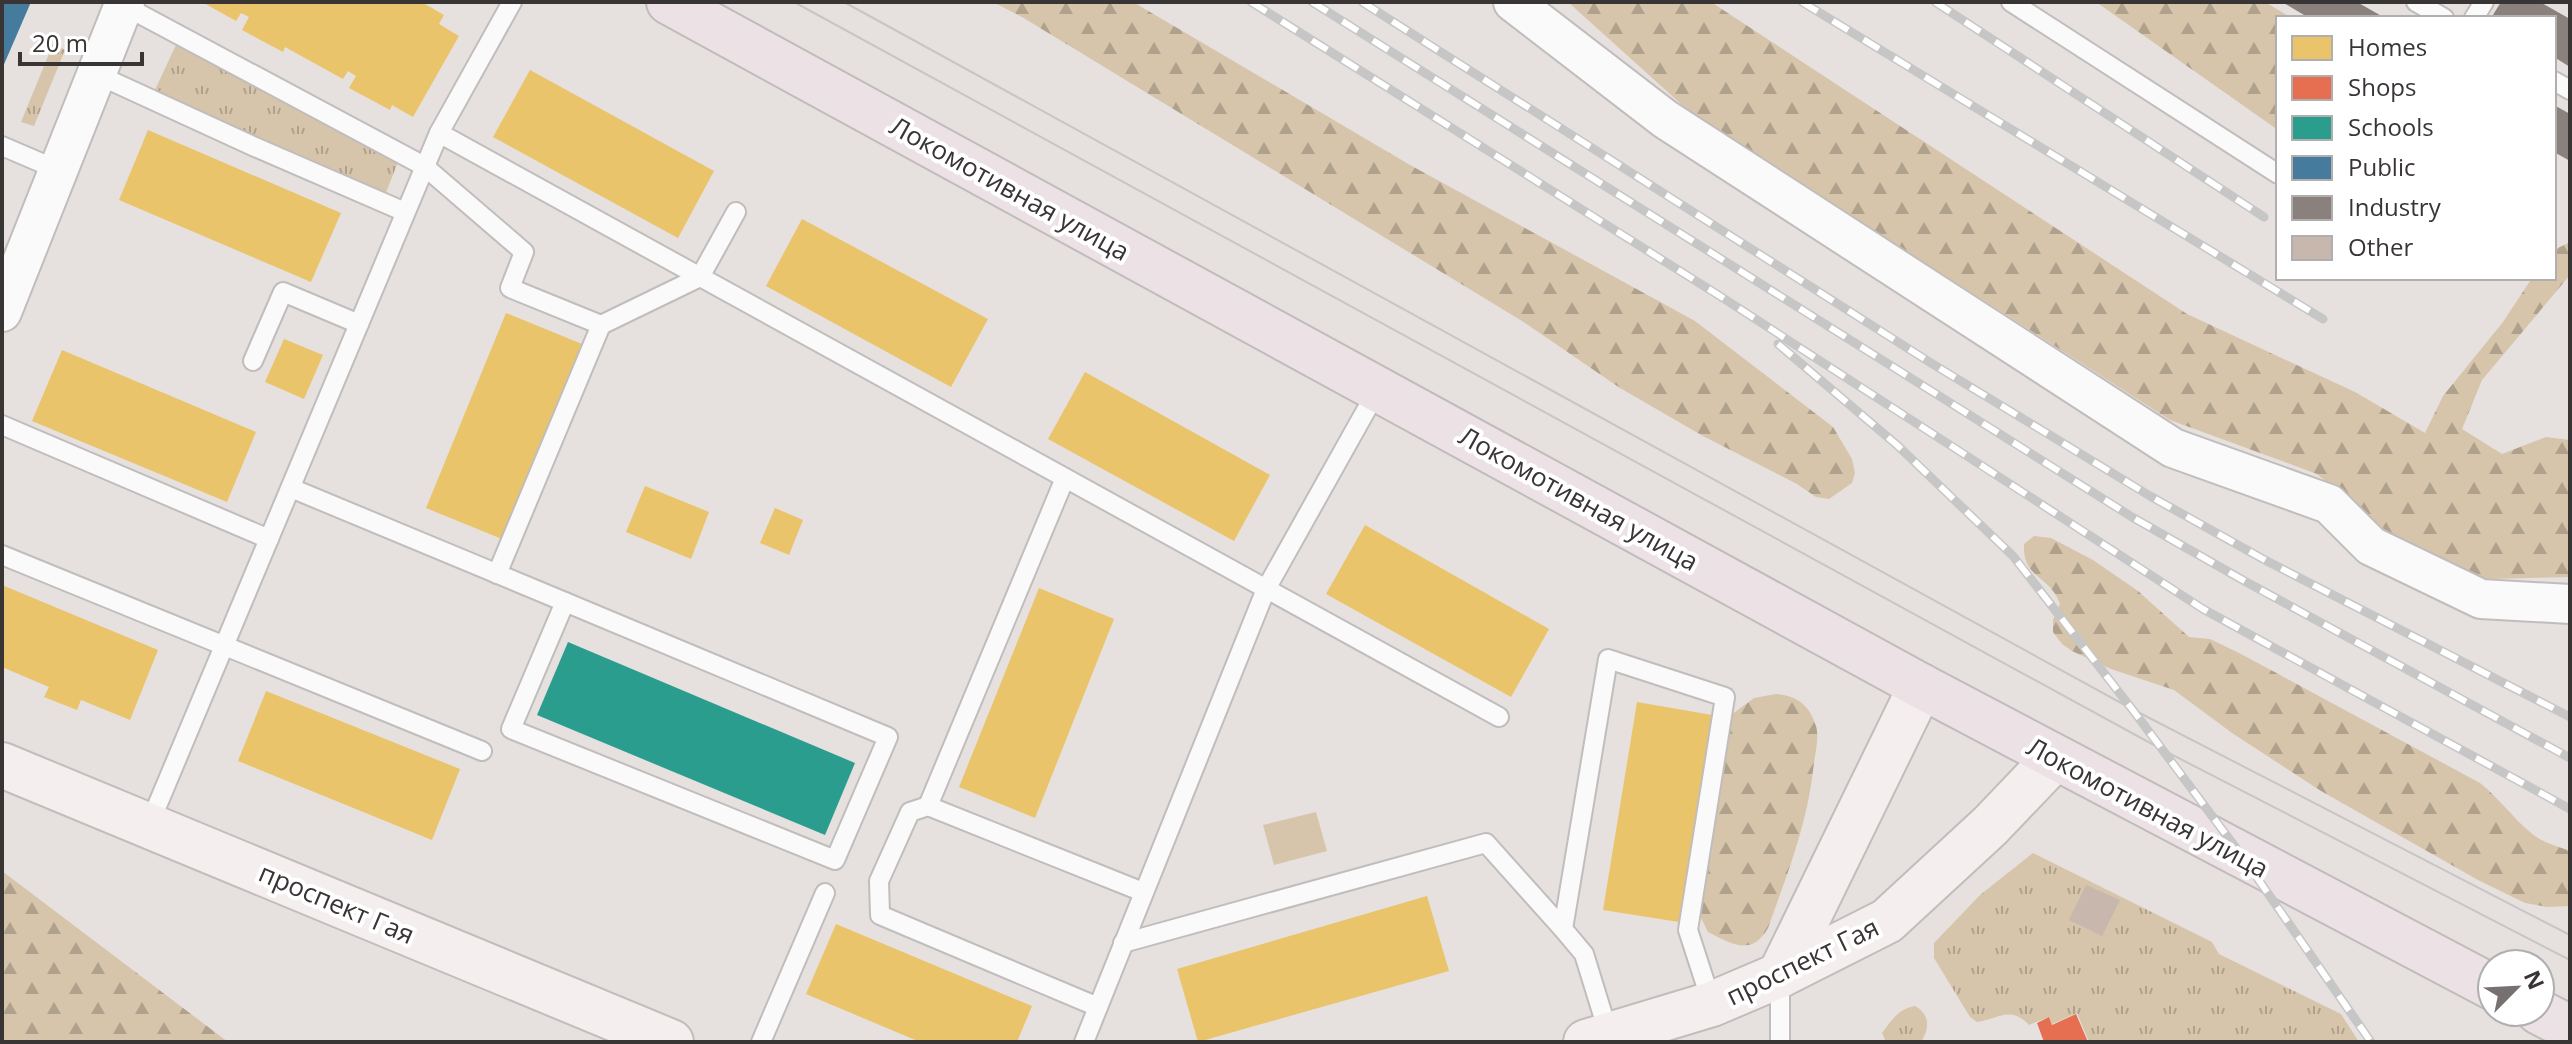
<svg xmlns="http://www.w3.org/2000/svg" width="2572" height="1044" font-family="'Open Sans',sans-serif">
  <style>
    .grass { fill: url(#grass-tufts) }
    .forest { fill: url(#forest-firs) }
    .park { fill: #d6c5aa }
    .homes { fill: #e9c46a }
    .shops { fill: #e76f51 }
    .schools { fill: #2a9d8f }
    .public { fill: #457b9d }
    .industry { fill: #8a817c }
    .building { fill: #c7b7ac }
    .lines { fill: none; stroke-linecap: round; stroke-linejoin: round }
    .lane-casing { stroke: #c1bdbc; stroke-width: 22 }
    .street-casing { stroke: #c1bdbc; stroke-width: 42 }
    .secondary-casing { stroke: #c1bdbc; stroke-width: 48 }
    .primary-casing { stroke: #c0bcbc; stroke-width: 48 }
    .lane { stroke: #fbfafa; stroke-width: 18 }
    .street { stroke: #fbfafa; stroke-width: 38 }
    .secondary { stroke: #f4eeef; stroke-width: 44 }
    .primary { stroke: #ece1e4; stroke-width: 44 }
    .tram { stroke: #c7c6c6; stroke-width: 2 }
    .rail-casing { stroke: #c7c6c6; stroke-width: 9 }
    .rail { stroke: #fff; stroke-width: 6; stroke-dasharray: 18; stroke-linecap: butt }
    .labels { text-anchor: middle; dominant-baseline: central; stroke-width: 8; stroke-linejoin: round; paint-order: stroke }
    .street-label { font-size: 26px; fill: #393535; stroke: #fff }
  </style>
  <defs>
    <pattern id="grass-tufts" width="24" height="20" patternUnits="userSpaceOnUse" patternTransform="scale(2)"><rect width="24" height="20" fill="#d6c5aa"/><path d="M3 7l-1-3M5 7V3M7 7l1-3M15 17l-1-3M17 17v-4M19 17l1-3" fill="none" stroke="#afa18b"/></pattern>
    <pattern id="forest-firs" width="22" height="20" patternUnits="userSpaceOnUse" patternTransform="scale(2)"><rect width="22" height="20" fill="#d6c5aa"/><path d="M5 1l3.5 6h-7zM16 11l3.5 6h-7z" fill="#afa18b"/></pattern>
  </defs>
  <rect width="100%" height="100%" fill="#e6e0df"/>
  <g class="grass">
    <path d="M53,44L65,50L34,126L21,122Z"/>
    <path d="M176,45L398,162L385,195L154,92Z"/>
    <path d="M2033,853L2212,942L2219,954L2341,1014L2359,1042H2089L2077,1013L2052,1024L2049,1017L2029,1025C2010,1005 1999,1019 1977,1022L1970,1017L1934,958V943L1980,895Z"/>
    <path d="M1915,1006C1930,1014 1930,1029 1921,1042H1886L1882,1033C1892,1020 1898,1009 1915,1006Z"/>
  </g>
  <g class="forest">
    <path d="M993,2H1133L1410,165L1695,321L1833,427L1852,459L1855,473L1852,483L1829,499L1816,497L1797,484L1703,436L1620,388L1522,321L1022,17Z"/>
    <path d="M1568,2H1711L2187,314L2355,392L2425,433L2443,396L2503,322L2532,278H2554V250L2570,242V275L2482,380L2462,429L2502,454L2546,437L2570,440V577L2485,579L2390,534L2317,474L2170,420L1691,113Z"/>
    <path d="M2096,2H2265L2292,18H2278V130Z"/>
    <path d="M2034,536L2051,538L2093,560L2138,591L2189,637L2210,639L2241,654L2480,783C2499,798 2512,817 2530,832C2542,843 2556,845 2570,851V906L2547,907L2525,903L2478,880L2321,791L2232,733L2174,690L2111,669L2072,651L2062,644L2053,632V620L2060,604C2050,575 2022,579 2024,544Z"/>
    <path d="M1776,694C1796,695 1810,705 1816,726C1819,737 1816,750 1814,762C1808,823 1788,872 1768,928C1751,957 1732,944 1708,932L1699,914L1731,715L1754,698Z"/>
    <path d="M2,871L228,1042H2Z"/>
  </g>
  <path class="park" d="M1316,812L1327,851L1274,865L1263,825Z"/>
  <g class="homes">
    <path d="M202,2H427L425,4L444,15L439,24L459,36L413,117L392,105L390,110L349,88L356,76L348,71L343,79L285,47L283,52L242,30L249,17L241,13L236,21Z"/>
    <path d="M530,70L714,171L678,238L493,137Z"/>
    <path d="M148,130L341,213L311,282L119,200Z"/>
    <path d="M802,219L988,319L951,387L766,286Z"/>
    <path d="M506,313L582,344L502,539L426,508Z"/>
    <path d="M284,339L323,355L304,399L265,382Z"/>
    <path d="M62,350L256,432L227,502L32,421Z"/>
    <path d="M1085,372L1270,475L1234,541L1048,439Z"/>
    <path d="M645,486L709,512L691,559L626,532Z"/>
    <path d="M775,508L803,520L789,555L760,543Z"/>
    <path d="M1365,525L1549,629L1511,697L1326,594Z"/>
    <path d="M2,585L158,650L130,720L81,700L77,710L44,697L49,687L2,667Z"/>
    <path d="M1039,588L1114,619L1035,818L959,787Z"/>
    <path d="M266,691L460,769L432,840L238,761Z"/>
    <path d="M1637,702L1712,715L1679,922L1603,910Z"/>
    <path d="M1427,896L1449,971L1198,1042L1177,969Z"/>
    <path d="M836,924L1032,1006L1017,1042H920L806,994Z"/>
  </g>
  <path class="shops" d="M2076,1014L2088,1042H2044L2037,1023L2049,1017L2052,1025Z"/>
  <path class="schools" d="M568,642L855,763L825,835L537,715Z"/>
  <path class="public" d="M2,2H31L2,69Z"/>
  <g class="industry">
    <path d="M2282,2H2357L2385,18H2309Z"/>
    <path d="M2501,2H2540L2570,19V67L2554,57V18H2491Z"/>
    <path d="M2554,105L2570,114V161L2554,152Z"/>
  </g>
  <path class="building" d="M2086,885L2120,900L2102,936L2069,920Z"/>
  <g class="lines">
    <defs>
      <g id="lane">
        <path d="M2011,2L2278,174"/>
        <path d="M2416,2L2444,18"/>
        <path d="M123,5L424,166L524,252L510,288L601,325L497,574"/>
        <path d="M2474,18L2484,2"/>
        <path d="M96,74L255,147L405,212"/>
        <path d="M2554,81L2570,90"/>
        <path d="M439,133L1499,717"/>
        <path d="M2,146L58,170"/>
        <path d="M601,325L700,277L736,212"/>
        <path d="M253,361L283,292L359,324"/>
        <path d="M2,425L269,539"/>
        <path d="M1065,478L928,806L1143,892"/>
        <path d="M291,488L565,602"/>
        <path d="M2,555L482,751"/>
        <path d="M565,602L888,737L835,860L511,729Z"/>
        <path d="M928,806L910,812L879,881L880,915L1098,1007"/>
        <path d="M149,825L439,133L512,2"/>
        <path d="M1123,943L1486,843L1563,929"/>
        <path d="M1609,1035L1584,954L1563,929L1608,659L1725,697L1688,930L1712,1004"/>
        <path d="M761,1042L825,893"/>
        <path d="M1084,1042L1266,589L1378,389"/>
        <path d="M1780,1042V975"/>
      </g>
      <g id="street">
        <path d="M1513,2L1665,119L2173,448L2329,504L2371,546L2481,599L2570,604"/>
        <path d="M2,312L125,2"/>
      </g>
      <g id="secondary">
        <path d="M2,765L671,1042"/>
        <path d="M1780,975L1921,686"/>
        <path d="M1586,1042L1712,1004L1780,975L1887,921L1990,826L2055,758"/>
      </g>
      <g id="primary">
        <path d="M669,2L1921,686L2492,987"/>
        <path d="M2539,1012L2570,1028"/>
      </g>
    </defs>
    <use href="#lane" class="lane-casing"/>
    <use href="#street" class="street-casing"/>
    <use href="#secondary" class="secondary-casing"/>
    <use href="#primary" class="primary-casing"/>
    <use href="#lane" class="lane"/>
    <use href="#street" class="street"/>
    <use href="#secondary" class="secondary"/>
    <use href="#primary" class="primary"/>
    <g class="tram">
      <path d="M794,2L2163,750L2570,960"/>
      <path d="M844,2L2132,709L2570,935"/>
    </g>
    <defs>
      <g id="rail">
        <path d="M1251,2L1723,298L2203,609L2570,809"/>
        <path d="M1312,2L2132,517L2248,583L2570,758"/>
        <path d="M1362,2L1931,363L2150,496L2263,559L2570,717"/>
        <path d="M1802,2L2323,319"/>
        <path d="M1935,2L2264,217"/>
        <path d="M1778,344L1897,445L2013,556L2132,709L2242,856L2371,1042"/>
      </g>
    </defs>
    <use href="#rail" class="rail-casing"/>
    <use href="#rail" class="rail"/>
  </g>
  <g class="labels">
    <g class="street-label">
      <text transform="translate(1010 188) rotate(29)">Локомотивная улица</text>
      <text transform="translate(1579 498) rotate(29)">Локомотивная улица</text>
      <text transform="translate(2148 807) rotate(28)">Локомотивная улица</text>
      <text transform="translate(337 903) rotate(23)">проспект Гая</text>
      <text transform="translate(1802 961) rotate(-26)">проспект Гая</text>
    </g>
  </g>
  <rect width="2572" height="1044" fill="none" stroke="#393535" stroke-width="8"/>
  <rect x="2276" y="16" width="280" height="264" fill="#ffffff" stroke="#b0aeae" stroke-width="2"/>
  <rect x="2292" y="36" width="40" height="24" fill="#e9c46a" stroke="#b0aeae" stroke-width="2"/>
  <text x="2348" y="56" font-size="24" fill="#393535">Homes</text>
  <rect x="2292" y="76" width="40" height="24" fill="#e76f51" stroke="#b0aeae" stroke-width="2"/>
  <text x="2348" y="96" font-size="24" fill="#393535">Shops</text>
  <rect x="2292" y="116" width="40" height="24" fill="#2a9d8f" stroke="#b0aeae" stroke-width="2"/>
  <text x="2348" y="136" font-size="24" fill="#393535">Schools</text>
  <rect x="2292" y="156" width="40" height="24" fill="#457b9d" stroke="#b0aeae" stroke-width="2"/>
  <text x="2348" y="176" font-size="24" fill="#393535">Public</text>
  <rect x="2292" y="196" width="40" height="24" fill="#8a817c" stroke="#b0aeae" stroke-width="2"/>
  <text x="2348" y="216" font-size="24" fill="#393535">Industry</text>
  <rect x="2292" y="236" width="40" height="24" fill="#c7b7ac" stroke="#b0aeae" stroke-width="2"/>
  <text x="2348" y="256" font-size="24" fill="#393535">Other</text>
  <g transform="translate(2516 988) rotate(66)"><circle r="38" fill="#ffffff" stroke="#b0aeae" stroke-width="2"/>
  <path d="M0-6L14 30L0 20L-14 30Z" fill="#767170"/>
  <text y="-12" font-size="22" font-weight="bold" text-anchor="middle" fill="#393535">N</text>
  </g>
  <path d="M20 52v12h122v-12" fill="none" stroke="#393535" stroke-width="4"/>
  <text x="32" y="52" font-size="24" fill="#393535" stroke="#ffffff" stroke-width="6" paint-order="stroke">20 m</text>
</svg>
